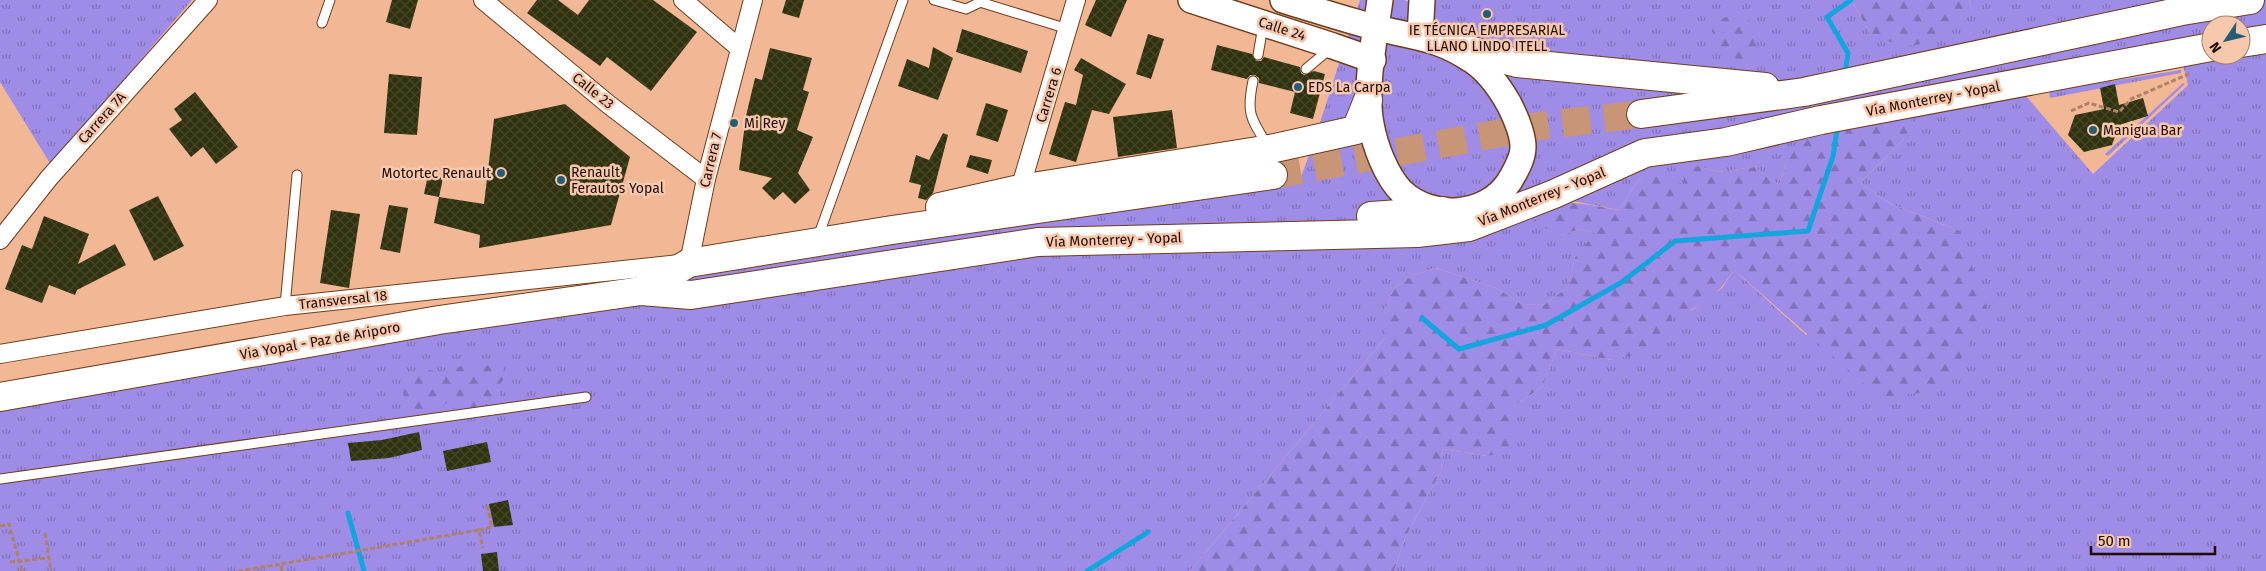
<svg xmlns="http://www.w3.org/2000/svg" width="2266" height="571" font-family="'Fira Sans',sans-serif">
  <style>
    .grass { fill: url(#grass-tufts); fill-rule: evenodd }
    .forest { fill: url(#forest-firs) }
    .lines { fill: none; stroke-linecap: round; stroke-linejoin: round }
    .stream { stroke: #12a6de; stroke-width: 5 }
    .building { fill: url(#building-cross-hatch) }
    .primary-tunnel { stroke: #c89577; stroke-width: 28; stroke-dasharray: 28 14; stroke-linecap: butt }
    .lane-casing { stroke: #6e3d1c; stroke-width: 11 }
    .street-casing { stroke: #6e3d1c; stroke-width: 20 }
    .secondary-casing { stroke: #6e3d1c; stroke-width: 28 }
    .primary-casing { stroke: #6e3d1c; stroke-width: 30 }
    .path { stroke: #af8166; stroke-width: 3; stroke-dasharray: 5 2.5; stroke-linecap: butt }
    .lane { stroke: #fff; stroke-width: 9 }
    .street { stroke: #fff; stroke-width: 18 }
    .secondary { stroke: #fff; stroke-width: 25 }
    .primary { stroke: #fff; stroke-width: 28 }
    .poi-dot { fill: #255d77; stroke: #f7c8ac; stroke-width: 2 }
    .labels { text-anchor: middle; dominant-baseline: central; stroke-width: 5; stroke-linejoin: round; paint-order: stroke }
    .street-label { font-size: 14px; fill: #1f0b01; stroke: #f7c8ac }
    .poi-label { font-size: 14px; fill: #1f0b01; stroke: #f7c8ac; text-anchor: start }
  </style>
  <defs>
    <pattern id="grass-tufts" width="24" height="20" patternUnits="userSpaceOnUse" patternTransform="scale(1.25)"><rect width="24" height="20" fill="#9f8ce7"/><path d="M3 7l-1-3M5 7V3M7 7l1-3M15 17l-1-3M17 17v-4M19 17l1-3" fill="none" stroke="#8171b9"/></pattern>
    <pattern id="forest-firs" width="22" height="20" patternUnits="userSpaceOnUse" patternTransform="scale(1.25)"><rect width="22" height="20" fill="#9f8ce7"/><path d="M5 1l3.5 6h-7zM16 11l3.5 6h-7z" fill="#8171b9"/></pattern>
    <pattern id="building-cross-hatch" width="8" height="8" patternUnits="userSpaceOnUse" patternTransform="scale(1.25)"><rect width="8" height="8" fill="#30320e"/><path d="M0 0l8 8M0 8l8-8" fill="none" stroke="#454627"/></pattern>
  </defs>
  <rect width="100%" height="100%" fill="#f2b895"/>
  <g class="grass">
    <path d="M0,0H192L51,165L0,82Z"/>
    <path d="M1360,0H1404L1427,8L1428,0H1851L1871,35L1972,10L1969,0H2266V571H1394L1405,538L1441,471L1443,449L1487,456L1514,406L1542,387L1557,349L1611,360L1671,315L1694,309L1722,288L1734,270L1806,335L1960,231L1891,204L1860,183L1904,139L1786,163L1779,185L1755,167L1718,172L1698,166L1685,186L1641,177L1619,210L1573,201L1561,235L1580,229L1596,233L1575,257L1568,287L1544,305L1522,304L1496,288L1436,268L1413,275L1394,288L1385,310V338L1190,571H0V389L1270,184L1301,177C1323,119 1339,59 1360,0ZM2211,25H2241V55H2211ZM2181,57L2188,85L2093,174L2020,89Z"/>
    <path d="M2181,70V73L2050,98L2049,91Z"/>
    <path d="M2183,83L2185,84L2108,156L2105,154Z"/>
  </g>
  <g class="forest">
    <path d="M1851,0H1969L1972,10L1942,40L1904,47L1871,35Z"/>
    <path d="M1744,13L1757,32V53L1748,61L1729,57L1715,50L1712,26L1725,17Z"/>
    <path d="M1916,110L1904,139L1860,183L1891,204L1960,231L1988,313L1942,391L1879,397L1734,270C1715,298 1704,307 1672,316L1671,335L1641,354L1611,360L1557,349L1542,387L1514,406L1510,452L1487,456L1443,449L1441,471L1405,538L1394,571H1190L1385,338V310L1394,288L1413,275L1436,268L1496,288L1522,304L1544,305L1568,287L1575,257L1595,233L1580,229L1561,235L1532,222C1568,194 1578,204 1619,210L1641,177L1667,174L1685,186L1682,171L1698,166L1718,172L1755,167L1779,185L1786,163L1803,138Z"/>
    <path d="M497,364L503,367L504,379L500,384V396L490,403H481L474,408L457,412L448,402L429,418L420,412L405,408L403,392L405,380L429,370L441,372L465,365L484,366Z"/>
  </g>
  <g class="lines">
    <g class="stream">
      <path d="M1845,74L1848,53L1827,17L1851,0"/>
      <path d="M1422,318L1459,349L1546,325L1622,282L1675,241L1808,231L1833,156L1838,124"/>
      <path d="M348,513L364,571"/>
      <path d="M1087,571L1148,532"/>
    </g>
  </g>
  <g class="building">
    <path d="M392,0H418L410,29L386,22Z"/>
    <path d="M537,0H558L578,15L589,0H653L697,32L651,91L607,57L600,66L527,13Z"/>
    <path d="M786,0H804L799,18L782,13Z"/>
    <path d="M1096,0H1127L1111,37L1085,25Z"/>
    <path d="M962,29L1028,51L1021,73L956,52Z"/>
    <path d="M1148,34L1164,39L1151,79L1136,74Z"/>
    <path d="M1217,45L1252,54L1256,61H1261L1264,57L1300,67L1301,73L1304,75L1314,71L1325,74L1313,119L1290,113L1295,92L1259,83V78L1255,75H1250L1247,79L1211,70Z"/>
    <path d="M933,47L953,58L938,100L898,86L907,59L929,68Z"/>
    <path d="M770,48L812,58L803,90L809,92L797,130L813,137L798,173L810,190L795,204L783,192L774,200L762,188L772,178L739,170L746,116L755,78L762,80Z"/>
    <path d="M1081,58L1126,84L1109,114L1092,110L1076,162L1049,154L1065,102L1076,105L1083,75L1074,70Z"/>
    <path d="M389,74L422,77L417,135L384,133Z"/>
    <path d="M2115,84L2119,105L2143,98L2148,116L2119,125L2112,145L2084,152L2068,135L2075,115L2104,109L2100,88Z"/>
    <path d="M195,92L238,147L216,164L203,147L191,157L169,129L182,120L174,109Z"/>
    <path d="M986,103L1008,110L998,142L976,135Z"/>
    <path d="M565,104L630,157L611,225L479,248L480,235L434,223L439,197L484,204L494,119Z"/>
    <path d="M1172,110L1177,148L1118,157L1113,117Z"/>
    <path d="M943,133L948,135L933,193L926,200L918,198L921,185L909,182L916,155L929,160Z"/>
    <path d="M970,155L992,160L988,174L966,167Z"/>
    <path d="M428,175L443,178L439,197L424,194Z"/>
    <path d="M158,196L184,246L154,261L129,210Z"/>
    <path d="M389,205L408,208L400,253L380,249Z"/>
    <path d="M331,210L360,214L349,288L320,283Z"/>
    <path d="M44,216L89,234L78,264L115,244L126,265L77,290L75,295L49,285L42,303L5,289L22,245L32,249Z"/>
    <path d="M419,432L422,450L389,458L351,461L348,443L382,440Z"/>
    <path d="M487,442L491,462L447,471L443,451Z"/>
    <path d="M508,500L513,525L494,527L489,504Z"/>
    <path d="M497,552L499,571H483L481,554Z"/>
  </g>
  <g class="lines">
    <path class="primary-tunnel" d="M1273,175L1539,126L1641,114"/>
    <defs>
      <g id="lane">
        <path d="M934,0L966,9L985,0"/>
        <path d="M983,3L1068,29"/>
        <path d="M322,23L330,0"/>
        <path d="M1258,55L1263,26"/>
        <path d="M1306,69L1331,48"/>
        <path d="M1253,81C1246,114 1251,119 1268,146"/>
        <path d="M818,237L903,0"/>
        <path d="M285,306L297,175"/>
        <path d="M0,479L586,397"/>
      </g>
      <g id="street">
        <path d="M483,0L608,104L706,179"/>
        <path d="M683,0L739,48"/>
        <path d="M1020,189L1076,0"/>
        <path d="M0,240L49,178L208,0"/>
        <path d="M0,354L285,306L689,263L706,179L753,0"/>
      </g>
      <g id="secondary">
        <path d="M1191,0L1333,46L1373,60"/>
        <path d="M1283,0C1313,9 1343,19 1374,27C1414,38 1436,36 1473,61C1489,72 1500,88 1509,104C1515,116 1523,134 1523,147C1523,159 1515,172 1509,182C1486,217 1432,220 1402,192C1386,176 1375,146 1371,124C1364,88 1375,36 1380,0"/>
        <path d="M1420,36L1422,0"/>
      </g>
      <g id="primary">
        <path d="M2241,43L2266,39"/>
        <path d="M1447,44L1517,63L1765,87"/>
        <path d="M1641,114L1804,92L2182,11L2250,0"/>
        <path d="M940,207L1020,189L1270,149L1356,130L1368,100"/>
        <path d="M1371,216L1442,211"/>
        <path d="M641,291L689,263L892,230L1273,175"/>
        <path d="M0,397L439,320L641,291L691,295L1038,242L1417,233L1469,227L1554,194L1645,153L1726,142L1821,120L2211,47"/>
      </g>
    </defs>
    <use href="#lane" class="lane-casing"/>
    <use href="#street" class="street-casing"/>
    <use href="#secondary" class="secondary-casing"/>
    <use href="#primary" class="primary-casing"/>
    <g class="path">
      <path d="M2071,111L2089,103L2119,112L2131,99L2189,74"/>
      <path d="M0,526L9,524L22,571"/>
      <path d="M479,530L492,527L487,505"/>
      <path d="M45,533L51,571"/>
      <path d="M10,562L48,558"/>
      <path d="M238,571L281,564"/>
      <path d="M282,571L281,564L479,530L483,548"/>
    </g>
    <use href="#lane" class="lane"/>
    <use href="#street" class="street"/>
    <use href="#secondary" class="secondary"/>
    <use href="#primary" class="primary"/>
  </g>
  <g class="poi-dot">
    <circle cx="1487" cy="14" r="5"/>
    <circle cx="1298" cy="87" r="5"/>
    <circle cx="734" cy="123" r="5"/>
    <circle cx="2093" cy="130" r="5"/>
    <circle cx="501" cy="173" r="5"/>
    <circle cx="561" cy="180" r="5"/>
  </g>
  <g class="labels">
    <g class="street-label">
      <text transform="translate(1282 29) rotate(18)">Calle 24</text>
      <text transform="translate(593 91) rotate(39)">Calle 23</text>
      <text transform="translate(1049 95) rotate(-73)">Carrera 6</text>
      <text transform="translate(1933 99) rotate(-11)">Vía Monterrey - Yopal</text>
      <text transform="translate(102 118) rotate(-48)">Carrera 7A</text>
      <text transform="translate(711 160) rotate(-77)">Carrera 7</text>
      <text transform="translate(1542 197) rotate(-22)">Vía Monterrey - Yopal</text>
      <text transform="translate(1114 240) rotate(-2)">Vía Monterrey - Yopal</text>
      <text transform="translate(343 300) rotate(-6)">Transversal 18</text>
      <text transform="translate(320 341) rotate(-10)">Via Yopal - Paz de Ariporo</text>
    </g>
    <g class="poi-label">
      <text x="1487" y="30" text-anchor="middle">IE TÉCNICA EMPRESARIAL<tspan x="1487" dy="16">LLANO LINDO ITELL</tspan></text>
      <text x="1308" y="87">EDS La Carpa</text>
      <text x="744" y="123">Mi Rey</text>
      <text x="2103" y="130">Manigua Bar</text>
      <text x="571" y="172">Renault<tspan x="571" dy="16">Ferautos Yopal</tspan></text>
      <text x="491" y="173" text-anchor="end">Motortec Renault</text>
    </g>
  </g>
  <g transform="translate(2226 40) rotate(235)"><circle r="24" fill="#f7c8ac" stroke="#a17c68"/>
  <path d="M0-4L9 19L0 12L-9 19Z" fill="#255d77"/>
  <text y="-8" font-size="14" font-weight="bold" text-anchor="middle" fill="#1f0b01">N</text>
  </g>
  <path d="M2091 546v8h124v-8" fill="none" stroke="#1f0b01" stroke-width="2.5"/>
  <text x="2098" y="546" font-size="15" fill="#1f0b01" stroke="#f7c8ac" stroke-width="4" paint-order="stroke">50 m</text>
</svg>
